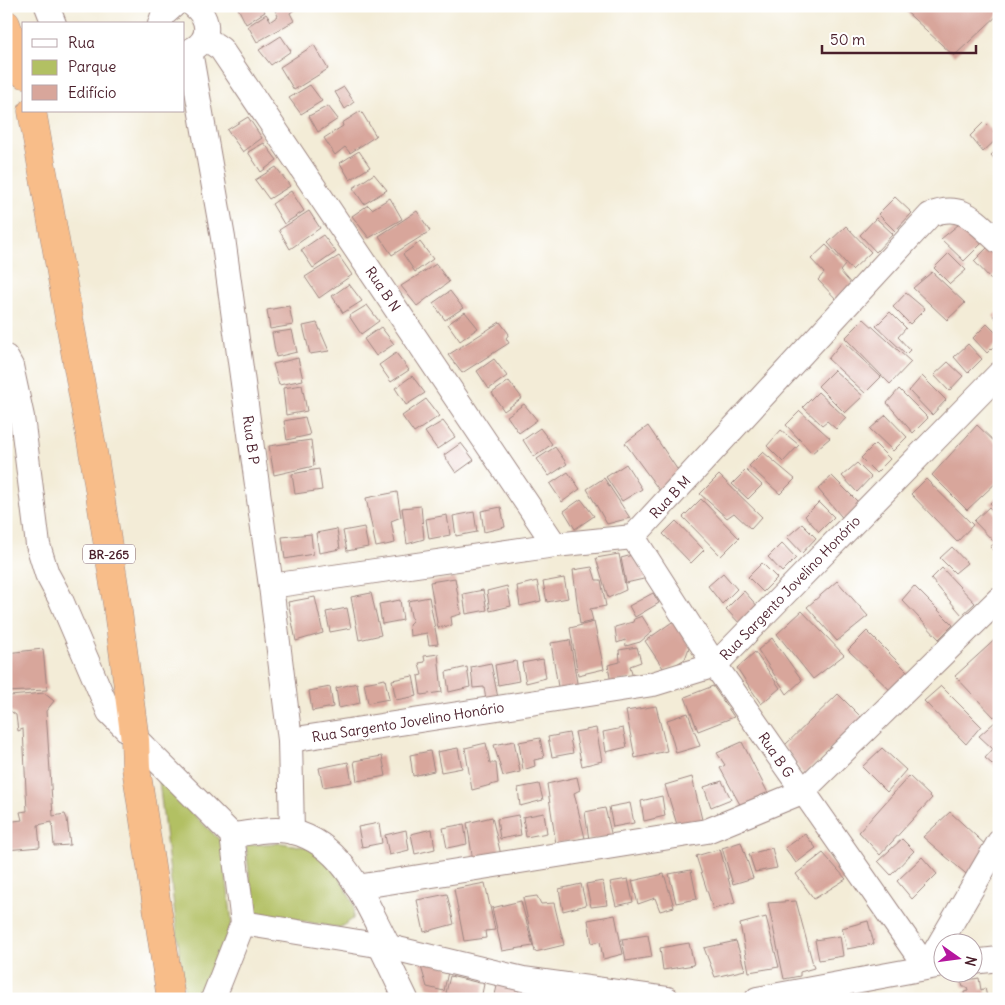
<svg xmlns="http://www.w3.org/2000/svg" width="1005" height="1005" font-family="Delius,sans-serif">
  <style>
    .green { fill: #b2c063; stroke: #7e7047 }
    .building { fill: #d8a69b }
    .lines { fill: none; stroke-linecap: round; stroke-linejoin: round }
    .minor-casing { stroke: #9e8681; stroke-width: 26 }
    .highway-casing { stroke: #9e8681; stroke-width: 29 }
    .minor { stroke: #fff; stroke-width: 24 }
    .highway { stroke: #f8bd89; stroke-width: 28 }
    .labels { text-anchor: middle; dominant-baseline: central; stroke-width: 5; stroke-linejoin: round; paint-order: stroke }
    .shield { fill: #fff; stroke: #80626b; stroke-width: 1 }
    .shield-label { font-size: 12px; font-weight: bold; fill: #4a1f2b }
    .street-label { font-size: 14px; fill: #4a1f2b; stroke: #fff }
  </style>
  <rect width="100%" height="100%" fill="#fff"/>
  <filter id="ink" filterUnits="userSpaceOnUse"><feTurbulence type="fractalNoise" baseFrequency=".02" numOctaves="2"/><feDisplacementMap in="SourceGraphic" scale="10" xChannelSelector="R" yChannelSelector="G"/><feConvolveMatrix kernelMatrix="1 2 1 2 8 2 1 2 1" color-interpolation-filters="sRGB"/></filter>
  <filter id="wash" filterUnits="userSpaceOnUse"><feTurbulence type="fractalNoise" baseFrequency=".0096" numOctaves="4" result="noise"/><feDisplacementMap in="SourceGraphic" scale="20" xChannelSelector="R" yChannelSelector="G"/><feGaussianBlur stdDeviation="1.12" result="paint"/><feColorMatrix in="noise" values="0 0 0 0 0 0 0 0 0 0 0 0 0 0 0 0 0 1.4 0 .05"/><feComposite in="paint" operator="in"/></filter>
  <g filter="url(#wash)">
    <rect width="100%" height="100%" fill="#f3ecd7"/>
    <g class="green">
      <path d="M159,781L222,842L232,922L202,999H185Z"/>
      <path d="M281,843L306,847L323,857L340,878L354,905L353,919L339,928L253,912L246,845Z"/>
    </g>
    <g id="blocks">
      <g class="building">
        <path d="M237,6H262L265,12L246,24Z"/>
        <path d="M273,6H299L290,13L294,21L257,42L248,26L266,14L271,21L278,16Z"/>
        <path d="M900,6H999V14L954,56Z"/>
        <path d="M281,36L291,51L271,65L259,50Z"/>
        <path d="M314,45L328,69L294,90L280,67Z"/>
        <path d="M310,85L322,101L301,114L289,98Z"/>
        <path d="M344,87L354,102L345,109L335,92Z"/>
        <path d="M328,106L338,119L318,132L309,116Z"/>
        <path d="M361,111L376,136L350,153L345,147L335,155L324,138L343,126L342,123Z"/>
        <path d="M248,117L262,138L243,152L227,130Z"/>
        <path d="M984,122L999,137L983,152L970,136Z"/>
        <path d="M264,143L277,160L261,172L248,152Z"/>
        <path d="M999,148V164L991,155Z"/>
        <path d="M359,151L370,167L350,180L340,163Z"/>
        <path d="M276,167L290,186L269,199L255,180Z"/>
        <path d="M374,174L387,190L364,204L353,188Z"/>
        <path d="M291,191L304,211L284,224L272,204Z"/>
        <path d="M895,197L912,213L895,231L878,214Z"/>
        <path d="M390,198L402,219L369,238L352,216L368,205L372,209Z"/>
        <path d="M309,211L320,228L290,249L279,230Z"/>
        <path d="M417,211L430,231L392,255L379,236Z"/>
        <path d="M876,218L893,234L876,252L860,235Z"/>
        <path d="M964,220L984,241L964,261L941,239Z"/>
        <path d="M846,226L871,252L852,270L828,243Z"/>
        <path d="M323,235L336,252L313,268L301,250Z"/>
        <path d="M420,242L433,259L415,272L403,254Z"/>
        <path d="M991,244L999,252V270L991,279L974,261Z"/>
        <path d="M826,245L845,265L840,271L853,286L838,301L818,280L824,273L811,259Z"/>
        <path d="M949,253L966,270L950,284L934,268Z"/>
        <path d="M339,256L352,275L319,298L305,277Z"/>
        <path d="M436,264L449,282L417,306L401,286Z"/>
        <path d="M932,272L965,303L947,320L913,288Z"/>
        <path d="M349,284L362,301L343,313L332,296Z"/>
        <path d="M450,291L463,308L445,320L433,303Z"/>
        <path d="M906,293L925,309L910,324L893,307Z"/>
        <path d="M367,305L379,321L361,334L349,316Z"/>
        <path d="M289,306L293,325L270,329L267,310Z"/>
        <path d="M999,311V322L993,316Z"/>
        <path d="M465,312L478,328L460,341L448,324Z"/>
        <path d="M890,312L906,328L898,337L910,350L906,354L876,326Z"/>
        <path d="M864,319L911,362L890,384L845,338Z"/>
        <path d="M500,322L509,334L506,338L509,343L462,373L448,355Z"/>
        <path d="M317,323L329,351L310,354L303,326Z"/>
        <path d="M987,324L999,336V341L987,353L973,338Z"/>
        <path d="M381,327L394,344L376,356L364,339Z"/>
        <path d="M292,330L297,352L276,357L272,333Z"/>
        <path d="M843,341L881,377L865,393L828,359Z"/>
        <path d="M968,344L982,359L968,373L954,357Z"/>
        <path d="M396,353L409,370L391,382L379,365Z"/>
        <path d="M298,358L303,380L279,385L273,364Z"/>
        <path d="M494,359L507,376L489,389L477,371Z"/>
        <path d="M948,362L963,376L949,391L934,375Z"/>
        <path d="M834,370L863,396L845,413L818,386Z"/>
        <path d="M412,376L425,393L406,405L395,388Z"/>
        <path d="M922,376L946,400L932,415L909,391Z"/>
        <path d="M509,381L522,398L504,411L492,393Z"/>
        <path d="M302,385L307,411L286,415L283,388Z"/>
        <path d="M899,389L928,418L913,433L887,403Z"/>
        <path d="M818,392L846,418L836,429L827,421L822,425L803,407Z"/>
        <path d="M426,399L439,416L414,433L402,416Z"/>
        <path d="M524,404L537,420L519,433L507,416Z"/>
        <path d="M800,411L830,438L812,453L786,425Z"/>
        <path d="M886,415L907,437L893,451L870,429Z"/>
        <path d="M305,417L310,435L287,440L284,421Z"/>
        <path d="M443,421L455,437L437,449L425,432Z"/>
        <path d="M999,422V432L994,427Z"/>
        <path d="M977,425L999,446V480L967,510L932,475Z"/>
        <path d="M648,426L681,475L662,494L625,443Z"/>
        <path d="M540,428L552,444L534,457L523,440Z"/>
        <path d="M781,430L799,445L783,462L767,446Z"/>
        <path d="M311,440L314,466L274,475L269,446Z"/>
        <path d="M461,443L474,460L456,473L444,455Z"/>
        <path d="M875,444L890,459L876,473L861,458Z"/>
        <path d="M555,447L567,464L549,476L537,459Z"/>
        <path d="M763,452L795,479L780,494L749,466Z"/>
        <path d="M857,463L871,477L857,492L842,476Z"/>
        <path d="M626,464L642,489L622,501L606,477Z"/>
        <path d="M319,469L322,490L295,494L292,474Z"/>
        <path d="M746,470L762,485L748,499L732,484Z"/>
        <path d="M568,472L580,489L562,502L550,484Z"/>
        <path d="M719,475L762,517L751,529L734,513L727,518L700,494Z"/>
        <path d="M832,476L862,506L846,522L818,489Z"/>
        <path d="M604,478L630,518L607,524L587,489Z"/>
        <path d="M926,479L973,525L957,542L911,494Z"/>
        <path d="M397,492L401,517L391,521L395,543L376,547L366,498Z"/>
        <path d="M999,495V511L990,503Z"/>
        <path d="M581,499L594,516L575,529L564,511Z"/>
        <path d="M701,499L739,538L721,556L683,517Z"/>
        <path d="M819,502L834,517L819,532L805,516Z"/>
        <path d="M421,506L424,539L407,544L402,508Z"/>
        <path d="M501,507L505,527L484,532L481,511Z"/>
        <path d="M989,507L999,517V557L990,547L995,543L974,521Z"/>
        <path d="M474,512L477,532L456,536L453,516Z"/>
        <path d="M447,515L450,535L429,539L426,519Z"/>
        <path d="M676,521L704,550L691,563L663,534Z"/>
        <path d="M802,524L816,538L802,553L787,537Z"/>
        <path d="M364,527L368,547L347,551L343,531Z"/>
        <path d="M337,529L340,549L319,553L316,533Z"/>
        <path d="M311,534L313,554L285,559L282,537Z"/>
        <path d="M782,543L796,558L782,572L768,557Z"/>
        <path d="M952,547L967,563L955,573L940,558Z"/>
        <path d="M619,554L626,590L608,598L596,558Z"/>
        <path d="M632,555L648,578L626,583L621,558Z"/>
        <path d="M762,563L777,578L763,592L748,577Z"/>
        <path d="M592,567L596,580H601L606,606L590,609L593,621L580,624L573,570Z"/>
        <path d="M942,568L975,603L962,615L931,579Z"/>
        <path d="M723,573L737,589L722,604L708,586Z"/>
        <path d="M455,578L461,614L451,617L452,625L438,628L430,582Z"/>
        <path d="M564,578L568,598L547,602L543,582Z"/>
        <path d="M537,581L541,601L520,606L517,586Z"/>
        <path d="M837,581L868,616L837,641L807,607Z"/>
        <path d="M507,586L511,606L490,611L487,591Z"/>
        <path d="M914,586L953,625L939,639L902,600Z"/>
        <path d="M483,590L487,610L466,614L463,594Z"/>
        <path d="M744,591L759,608L742,626L726,609Z"/>
        <path d="M371,593L381,635L359,640L351,597Z"/>
        <path d="M653,593L659,603L635,617L629,606Z"/>
        <path d="M315,597L323,633L296,641L288,602Z"/>
        <path d="M429,597L438,644L429,645L427,633L410,636L409,624L412,621L408,601Z"/>
        <path d="M400,600L403,620L382,624L379,604Z"/>
        <path d="M347,608L351,628L330,632L326,612Z"/>
        <path d="M802,611L844,655L813,679L777,634Z"/>
        <path d="M642,616L652,632L640,642L626,646L625,640L617,643L615,627L633,622L634,619Z"/>
        <path d="M675,620L690,645L685,659L665,671L645,641Z"/>
        <path d="M594,622L604,669L578,675L570,628Z"/>
        <path d="M867,631L911,675L893,693L848,650Z"/>
        <path d="M999,636V712L994,717L955,676Z"/>
        <path d="M772,638L802,680L787,694L758,650Z"/>
        <path d="M570,640L578,689L559,693L551,643Z"/>
        <path d="M637,647L641,662L630,666L633,678L611,684L608,665L620,662L619,650Z"/>
        <path d="M43,649L47,690L6,692V653Z"/>
        <path d="M755,652L780,688L761,704L737,668Z"/>
        <path d="M438,654L442,692L421,695L418,676L422,675L419,663L425,662L424,656Z"/>
        <path d="M543,659L546,678L526,683L522,663Z"/>
        <path d="M516,661L519,681L498,685L495,665Z"/>
        <path d="M491,663L498,698L486,700L484,687L473,688L471,667Z"/>
        <path d="M467,667L470,687L449,692L446,672Z"/>
        <path d="M413,676L417,696L396,700L392,680Z"/>
        <path d="M385,679L389,699L368,703L364,683Z"/>
        <path d="M357,683L360,703L339,708L336,688Z"/>
        <path d="M713,686L734,717L698,731L685,697Z"/>
        <path d="M941,686L981,726L966,744L924,701Z"/>
        <path d="M330,687L333,707L312,711L309,691Z"/>
        <path d="M44,693L54,701L46,711L53,816L65,814L67,819L70,845L54,846L52,822L38,825L40,847L6,850V822L22,820L20,812L27,811L23,729L18,731L16,715L6,708V701L10,696Z"/>
        <path d="M838,694L864,720L803,774L784,746Z"/>
        <path d="M656,706L667,751L635,758L626,711Z"/>
        <path d="M688,713L700,746L676,753L667,720Z"/>
        <path d="M996,721L999,726V770L985,758L993,749L979,736Z"/>
        <path d="M596,728L602,761L582,766L575,732Z"/>
        <path d="M623,728L627,747L606,752L603,732Z"/>
        <path d="M569,733L573,753L552,757L548,737Z"/>
        <path d="M540,738L544,758L534,760L535,766L523,770L519,742Z"/>
        <path d="M514,741L520,772L503,776L494,745Z"/>
        <path d="M742,742L769,795L743,810L720,768L725,765L717,753Z"/>
        <path d="M486,743L490,763H496L498,783L472,790L465,748Z"/>
        <path d="M458,748L462,768L441,772L437,752Z"/>
        <path d="M882,748L906,770L887,792L862,767Z"/>
        <path d="M430,751L434,771L413,776L410,755Z"/>
        <path d="M382,756L386,776L357,781L354,761Z"/>
        <path d="M348,762L352,782L323,787L319,768Z"/>
        <path d="M909,776L932,798L880,855L859,832Z"/>
        <path d="M577,777L580,790L574,793L585,838L556,844L547,784Z"/>
        <path d="M692,777L703,824L678,828L665,785Z"/>
        <path d="M722,781L731,799L711,807L704,787Z"/>
        <path d="M539,784L543,800L520,806L518,788Z"/>
        <path d="M662,796L665,816L644,821L641,801Z"/>
        <path d="M630,803L634,823L613,827L609,807Z"/>
        <path d="M605,808L612,837L589,840L585,812Z"/>
        <path d="M950,812L990,849L972,879L923,837Z"/>
        <path d="M544,813L547,833L526,837L523,817Z"/>
        <path d="M518,815L521,835L500,839L497,819Z"/>
        <path d="M492,817L501,855L473,861L467,823Z"/>
        <path d="M379,823L382,843L362,847L358,827Z"/>
        <path d="M464,824L467,844L447,848L443,828Z"/>
        <path d="M432,829L435,849L415,854L411,834Z"/>
        <path d="M406,830L409,850L389,855L385,835Z"/>
        <path d="M805,834L816,848L796,863L785,848Z"/>
        <path d="M902,839L914,851L891,875L878,861Z"/>
        <path d="M741,842L753,878L733,884L722,848Z"/>
        <path d="M772,848L777,868L755,872L749,854Z"/>
        <path d="M720,849L735,903L713,909L696,856Z"/>
        <path d="M823,853L846,879L814,899L796,874Z"/>
        <path d="M922,857L937,874L912,899L897,881Z"/>
        <path d="M691,870L697,899L676,903L669,874Z"/>
        <path d="M664,874L674,907L660,911L655,898L638,904L632,881Z"/>
        <path d="M628,879L633,902L616,906L610,882Z"/>
        <path d="M603,881L607,905L591,907L586,884Z"/>
        <path d="M485,883L495,930L485,931L486,938L464,941L454,889Z"/>
        <path d="M581,884L586,905L563,911L559,889Z"/>
        <path d="M447,894L454,924L424,932L417,900Z"/>
        <path d="M537,896L541,904L554,903L564,945L535,952L523,898Z"/>
        <path d="M521,901L533,946L502,951L492,908Z"/>
        <path d="M796,901L814,968L800,972V976L784,979L768,903Z"/>
        <path d="M615,915L623,954L603,959L600,941L592,943L588,920Z"/>
        <path d="M766,917L779,967L749,972L740,924Z"/>
        <path d="M868,921L874,944L847,949L842,928Z"/>
        <path d="M648,935L652,957L626,961L622,939Z"/>
        <path d="M840,936L843,956L819,960L815,940Z"/>
        <path d="M736,941L745,970L715,977L704,948Z"/>
        <path d="M689,943L694,965L663,970L660,948Z"/>
        <path d="M419,960L449,967L444,991L427,987Z"/>
        <path d="M450,976L484,984L481,999H458L459,996L446,993Z"/>
        <path d="M979,978L981,990L985,988L987,997L993,996L994,999H965L964,992L968,991L967,987H963L961,981Z"/>
        <path d="M498,982L520,987L517,999H494Z"/>
        <path d="M523,989L547,995L546,999H521Z"/>
        <path d="M868,993L871,999H844V998Z"/>
        <path d="M551,995L563,998V999H550Z"/>
      </g>
    </g>
  </g>
  <g filter="url(#ink)">
    <use href="#blocks" fill-opacity="0" stroke="#9e8681" stroke-width="1"/>
    <g class="lines">
      <defs>
        <g id="minor">
          <path d="M47,6L54,24"/>
          <path d="M160,24L163,15L173,6"/>
          <path d="M205,38L221,49L555,545"/>
          <path d="M193,49C211,39 210,19 194,6"/>
          <path d="M190,51L223,238L271,586L290,740L292,832"/>
          <path d="M6,357L11,366L22,417L38,545L47,574L61,600L109,712L232,835L243,923L213,999"/>
          <path d="M633,537L715,665L926,967"/>
          <path d="M271,586L555,545L633,537L930,215C963,201 976,222 999,242"/>
          <path d="M290,740L653,684L715,665L999,374"/>
          <path d="M232,835C251,833 274,827 293,832C346,845 366,904 389,947"/>
          <path d="M357,887L707,831L802,792L999,599"/>
          <path d="M243,923L389,947L523,979L667,999"/>
          <path d="M380,945L406,999"/>
          <path d="M972,962L999,959"/>
          <path d="M926,967L999,842"/>
          <path d="M757,999L942,965"/>
        </g>
        <g id="highway">
          <path d="M6,24L24,74"/>
          <path d="M32,111L95,463L117,604L135,740L136,768L171,999"/>
        </g>
      </defs>
      <use href="#minor" class="minor-casing"/>
      <use href="#highway" class="highway-casing"/>
      <use href="#minor" class="minor"/>
      <use href="#highway" class="highway"/>
    </g>
  </g>
  <g class="labels">
    <rect class="shield" x="83" y="544.5" width="52" height="19" rx="4"/>
    <g class="shield-label">
      <text x="109" y="554">BR-265</text>
    </g>
    <g class="street-label">
      <text transform="translate(383 289) rotate(56)">Rua B N</text>
      <text transform="translate(251 440) rotate(82)">Rua B P</text>
      <text transform="translate(670 497) rotate(-47)">Rua B M</text>
      <text transform="translate(790 588) rotate(-46)">Rua Sargento Jovelino Honório</text>
      <text transform="translate(408 722) rotate(-9)">Rua Sargento Jovelino Honório</text>
      <text transform="translate(776 755) rotate(56)">Rua B G</text>
    </g>
  </g>
  <rect width="1005" height="1005" fill="none" stroke="#fff" stroke-width="25"/>
  <rect x="22" y="22" width="162" height="90" fill="#ffffff" stroke="#b7a5aa"/>
  <rect x="32" y="39" width="25" height="8" fill="#ffffff" stroke="#b7a5aa"/>
  <text x="68" y="48" font-size="15" fill="#4a1f2b">Rua</text>
  <rect x="32" y="60" width="25" height="15" fill="#b2c063" stroke="#b7a5aa"/>
  <text x="68" y="72" font-size="15" fill="#4a1f2b">Parque</text>
  <rect x="32" y="85" width="25" height="15" fill="#d8a69b" stroke="#b7a5aa"/>
  <text x="68" y="98" font-size="15" fill="#4a1f2b">Edifício</text>
  <g transform="translate(958 958) rotate(104)"><circle r="24" fill="#ffffff" stroke="#b7a5aa"/>
  <path d="M0-4L9 19L0 12L-9 19Z" fill="#b5179e"/>
  <text y="-8" font-size="14" font-weight="bold" text-anchor="middle" fill="#4a1f2b">N</text>
  </g>
  <path d="M822 45v8h154v-8" fill="none" stroke="#4a1f2b" stroke-width="2.5"/>
  <text x="830" y="45" font-size="15" fill="#4a1f2b" stroke="#ffffff" stroke-width="4" paint-order="stroke">50 m</text>
</svg>
